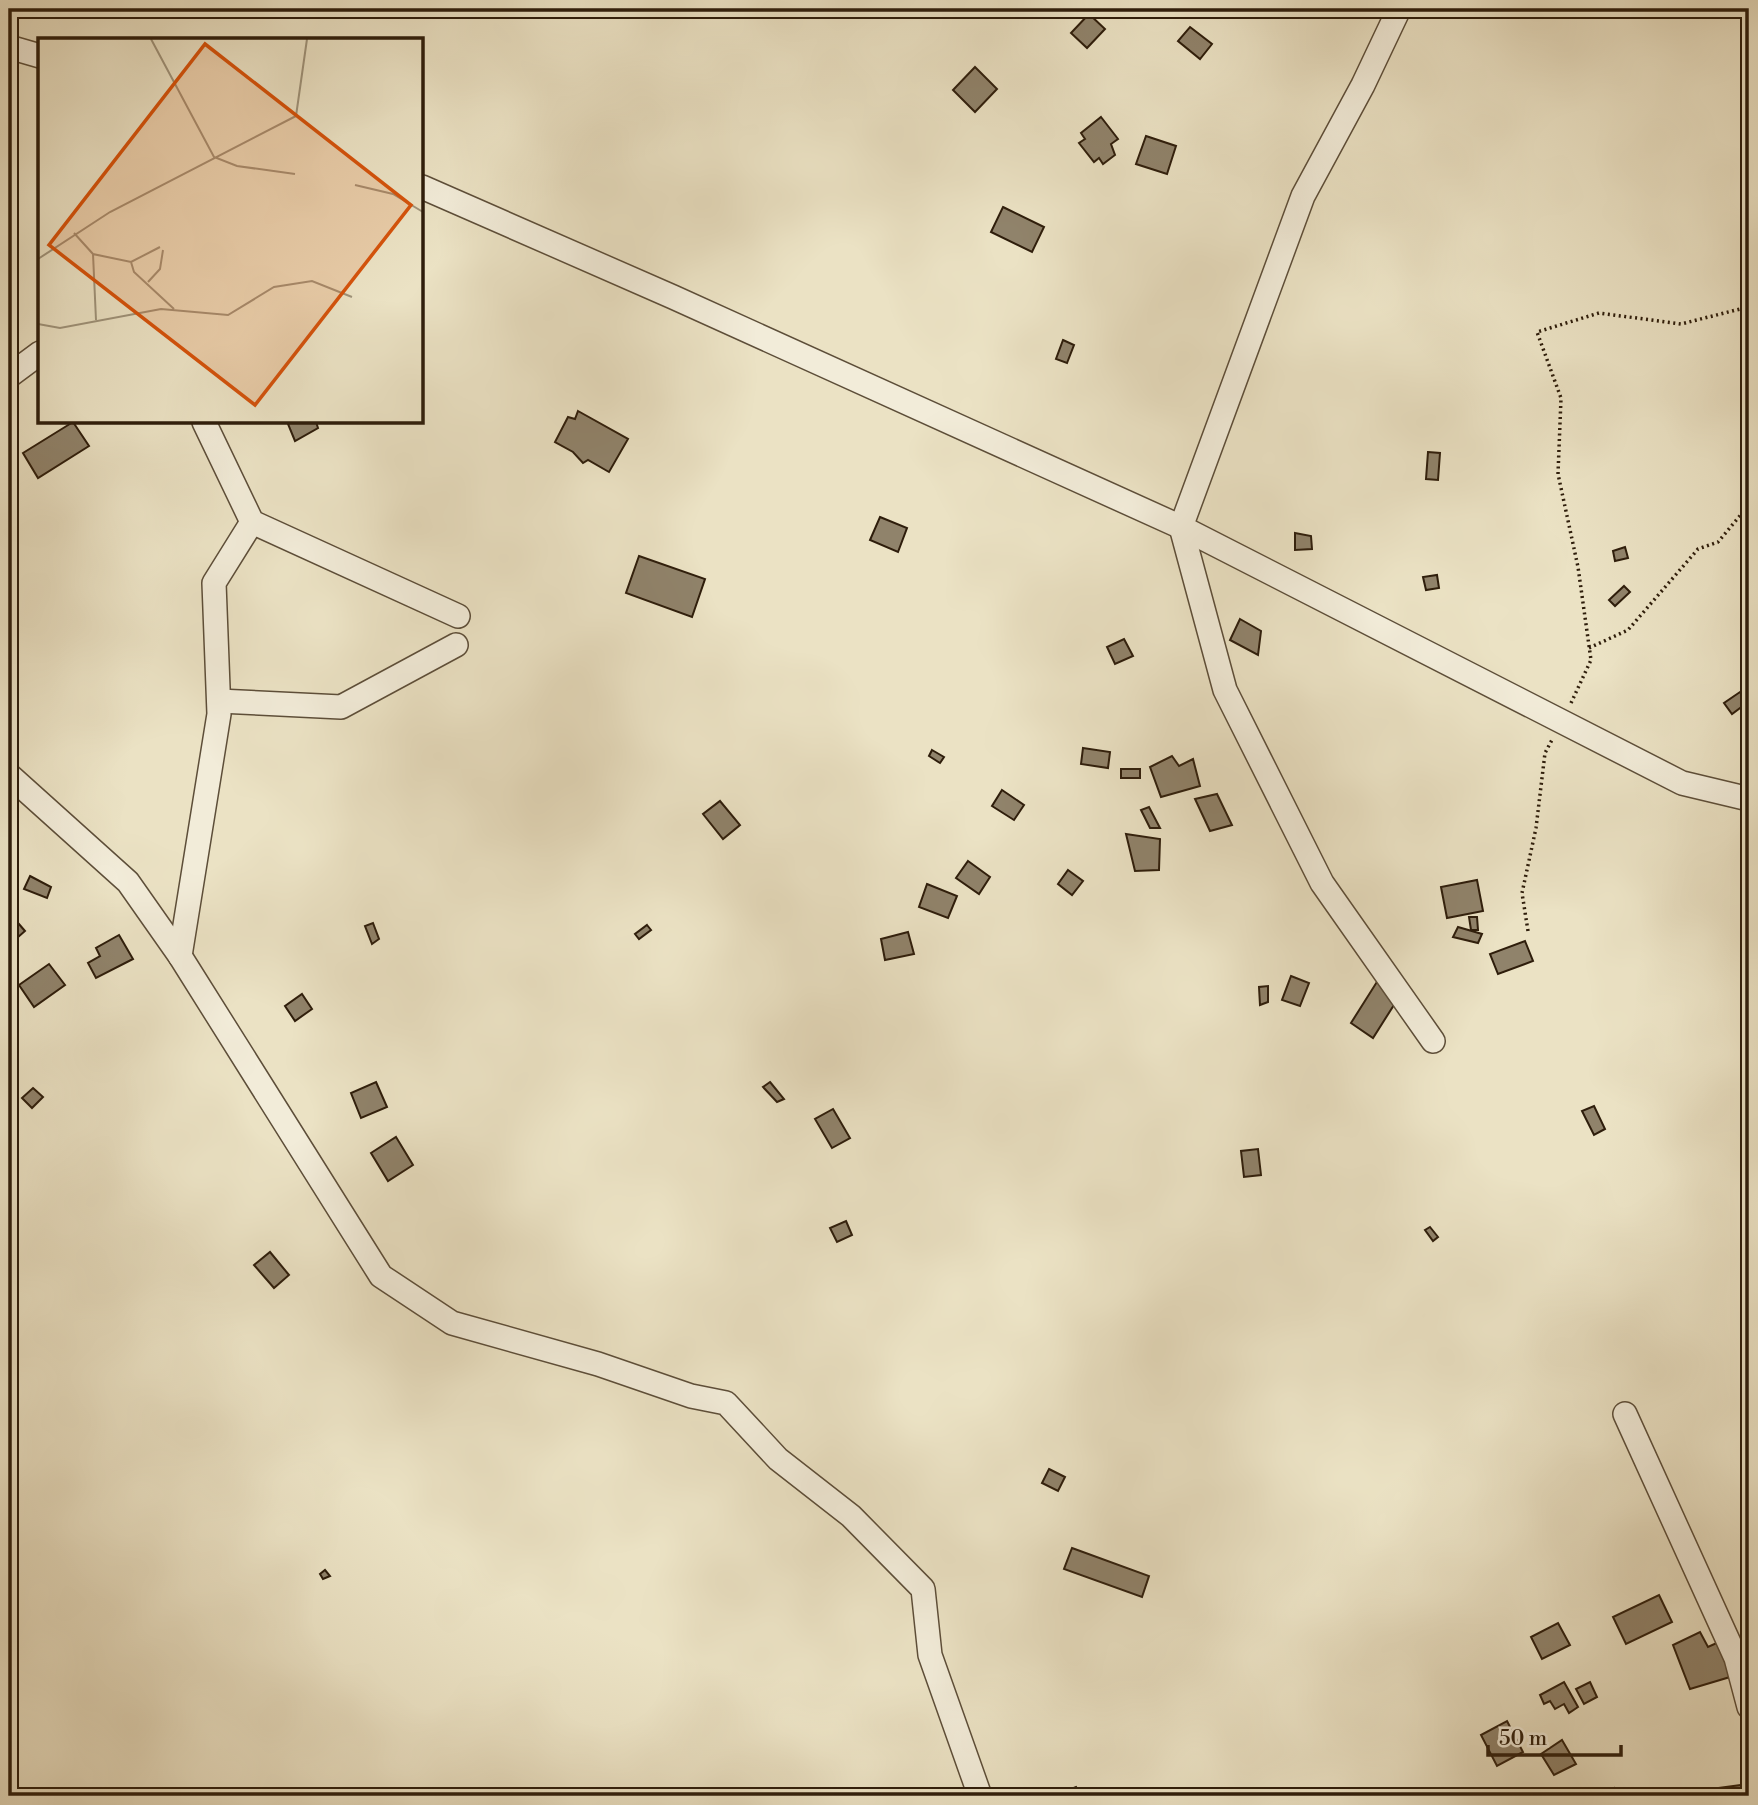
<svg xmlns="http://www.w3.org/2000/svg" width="1758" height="1805" font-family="'Libre Bodoni',serif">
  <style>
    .building { fill: #90836b; stroke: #2e1d0b; stroke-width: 2 }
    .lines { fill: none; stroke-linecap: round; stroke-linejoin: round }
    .minor-casing { stroke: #5d4e39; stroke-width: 26 }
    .path { stroke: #2e1d0b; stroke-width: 3.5; stroke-dasharray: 2 3.5; stroke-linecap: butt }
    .minor { stroke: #f2ecd9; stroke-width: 23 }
    .inset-road { fill: none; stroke: #9f937a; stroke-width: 2 }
    .view { fill: #d5530c; fill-opacity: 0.15; stroke: #d5530c; stroke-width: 3.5 }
    .inset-edge { fill: none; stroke: #2e1d0b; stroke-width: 3.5 }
  </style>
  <rect width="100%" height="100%" fill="#ebe2c4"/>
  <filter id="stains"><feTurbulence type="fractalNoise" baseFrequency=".00286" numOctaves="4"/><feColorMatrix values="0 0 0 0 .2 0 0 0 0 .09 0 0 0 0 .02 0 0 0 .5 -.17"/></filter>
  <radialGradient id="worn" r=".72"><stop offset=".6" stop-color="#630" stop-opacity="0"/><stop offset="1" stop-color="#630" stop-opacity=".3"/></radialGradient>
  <g class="building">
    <path d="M1233,9H1261L1251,17L1245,10L1239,15Z"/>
    <path d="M1089,14L1105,29L1087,48L1071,33Z"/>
    <path d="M1190,27L1212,44L1200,59L1178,41Z"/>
    <path d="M975,67L997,89L975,112L953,90Z"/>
    <path d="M1101,117L1118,139L1111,144L1115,155L1103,164L1099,158L1094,162L1079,143L1085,139L1081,133Z"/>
    <path d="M1146,136L1176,146L1167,174L1136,164Z"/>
    <path d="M1003,207L1044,227L1032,252L991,232Z"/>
    <path d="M1063,340L1074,345L1067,363L1056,359Z"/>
    <path d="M578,411L628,439L609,472L588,460L583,463L573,452L555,442L568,417L575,419Z"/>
    <path d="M73,422L89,446L38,478L23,453Z"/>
    <path d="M292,422H316L318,428L295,441L288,424Z"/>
    <path d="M1428,452L1440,453L1438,480L1426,479Z"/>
    <path d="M880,517L907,528L898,552L870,540Z"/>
    <path d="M1295,533L1311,536L1312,549L1295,550Z"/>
    <path d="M1625,547L1628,558L1615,561L1613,551Z"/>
    <path d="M639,556L705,579L692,617L626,593Z"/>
    <path d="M1437,575L1439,588L1426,590L1423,577Z"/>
    <path d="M1624,586L1630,592L1615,606L1609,600Z"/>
    <path d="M1240,619L1261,631L1258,655L1230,640Z"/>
    <path d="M1124,639L1133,656L1115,664L1107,647Z"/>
    <path d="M1740,692L1748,702L1732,714L1724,703Z"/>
    <path d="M1083,748L1110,752L1108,768L1081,764Z"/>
    <path d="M932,750L944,757L940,763L929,756Z"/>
    <path d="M1172,756L1179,766L1193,759L1200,786L1161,797L1150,767Z"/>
    <rect x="1121" y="769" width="19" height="9"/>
    <path d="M1002,790L1024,805L1014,820L992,806Z"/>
    <path d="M1217,794L1232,825L1210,831L1195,799Z"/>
    <path d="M720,801L740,825L723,839L703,814Z"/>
    <path d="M1149,807L1160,828H1150L1141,810Z"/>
    <path d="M1126,834L1160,839L1159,870L1135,871Z"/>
    <path d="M968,861L990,877L979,894L956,878Z"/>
    <path d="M1068,870L1083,881L1072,895L1058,884Z"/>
    <path d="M30,876L51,887L47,898L24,889Z"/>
    <path d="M1477,880L1483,911L1447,918L1441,887Z"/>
    <path d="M927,884L957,896L948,918L919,907Z"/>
    <path d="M12,916L25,931L9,945V918Z"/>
    <path d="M1469,917H1477L1478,930H1471Z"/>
    <path d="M373,923L379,939L372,944L365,926Z"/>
    <path d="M647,925L651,930L639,939L635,934Z"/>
    <path d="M1458,927L1482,934L1478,943L1453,937Z"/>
    <path d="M908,932L914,954L885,960L881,939Z"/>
    <path d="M119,935L133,959L96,978L88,963L100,956L96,948Z"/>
    <path d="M1525,941L1533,961L1498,974L1490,954Z"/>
    <path d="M49,964L65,985L34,1007L19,985Z"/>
    <path d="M1291,976L1309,983L1300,1006L1282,1000Z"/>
    <path d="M1380,977L1399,997L1373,1038L1351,1023Z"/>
    <path d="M1268,986V1002L1260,1005L1259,987Z"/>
    <path d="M302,994L312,1009L295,1021L285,1006Z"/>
    <path d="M376,1082L387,1107L361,1118L351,1093Z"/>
    <path d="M770,1082L784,1099L777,1102L763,1087Z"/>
    <path d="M33,1088L43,1097L32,1108L22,1098Z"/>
    <path d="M1594,1106L1605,1129L1594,1135L1582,1111Z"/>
    <path d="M833,1109L850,1138L832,1148L815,1119Z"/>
    <path d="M396,1137L413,1165L388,1181L371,1153Z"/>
    <path d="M1258,1149L1261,1175L1244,1177L1241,1151Z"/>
    <path d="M846,1221L852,1235L837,1242L830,1228Z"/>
    <path d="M1430,1227L1438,1237L1433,1241L1425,1230Z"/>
    <path d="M270,1252L289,1275L274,1288L254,1265Z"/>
    <path d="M1049,1469L1065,1477L1058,1491L1042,1483Z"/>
    <path d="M1072,1548L1149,1576L1142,1597L1064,1569Z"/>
    <path d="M325,1570L330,1576L323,1579L320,1574Z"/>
    <path d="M1659,1595L1672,1622L1626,1644L1613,1617Z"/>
    <path d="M1558,1623L1570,1645L1542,1659L1531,1637Z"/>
    <path d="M1700,1632L1708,1647L1719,1642L1730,1677L1690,1689L1673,1645Z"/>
    <path d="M1564,1682L1578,1707L1569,1713L1564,1704L1555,1709L1550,1701L1544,1704L1540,1695Z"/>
    <path d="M1590,1682L1597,1697L1584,1704L1576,1689Z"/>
    <path d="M1507,1721L1523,1752L1497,1766L1481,1735Z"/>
    <path d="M1562,1740L1576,1764L1554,1775L1541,1754Z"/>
    <path d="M1749,1784V1796H1711L1710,1789Z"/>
    <path d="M1076,1787L1080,1796H1053Z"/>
    <path d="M1614,1788L1616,1796L1583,1794Z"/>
  </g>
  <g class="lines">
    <defs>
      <g id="minor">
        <path d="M1399,9L1363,85L1303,196L1181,527L1225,690L1322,883L1433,1041"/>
        <path d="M9,47L40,56"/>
        <path d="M422,187L673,297L1181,527L1682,783L1749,799"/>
        <path d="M9,376L40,353"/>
        <path d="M204,422L252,522L458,616"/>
        <path d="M219,701L341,707L456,645"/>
        <path d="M9,775L128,882L180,956L381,1276L452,1323L598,1364L691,1396L726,1403L778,1459L851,1516L923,1589L930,1655L980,1796"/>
        <path d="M180,956L219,714L214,583L252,522"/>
        <path d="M1625,1414L1736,1658L1749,1707"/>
      </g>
    </defs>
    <use href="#minor" class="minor-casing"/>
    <g class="path">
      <path d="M1589,648L1628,630L1698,549L1718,542L1749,505"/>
      <path d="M1571,703L1591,660L1578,567L1558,474L1561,398L1537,332L1599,313L1681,324L1744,308L1749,303"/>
      <path d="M1528,931L1522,893L1536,828L1545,753L1553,738"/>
    </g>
    <use href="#minor" class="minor"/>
  </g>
  <g transform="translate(38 38)">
    <rect width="385" height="385" fill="#ebe2c4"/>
    <path class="inset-road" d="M113,1L176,119L199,128L257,136M317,147L355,156L385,174M36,195L55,216L93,224L122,209M55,216L58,282M0,221L72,174L258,78L269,1M93,224L96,234L136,271M110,244L122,231L125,212M0,286L22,290L123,271L190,277L236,249L274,243L314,259"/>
    <path class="view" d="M167,6L373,167L217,367L11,207Z"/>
    <rect width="385" height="385" class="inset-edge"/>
  </g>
  <rect width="1758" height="1805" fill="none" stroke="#ebe2c4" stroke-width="35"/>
  <rect x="10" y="10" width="1737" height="1784" fill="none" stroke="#2e1d0b" stroke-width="3.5"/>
  <rect x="18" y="18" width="1723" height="1770" fill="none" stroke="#2e1d0b" stroke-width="2"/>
  <path d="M1488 1745v10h133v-10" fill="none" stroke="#2e1d0b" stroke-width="3.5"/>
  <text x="1499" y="1745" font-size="21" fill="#2e1d0b" stroke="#f2ecd9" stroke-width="5" paint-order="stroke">50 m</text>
  <rect width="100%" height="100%" filter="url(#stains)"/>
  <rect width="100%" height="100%" fill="url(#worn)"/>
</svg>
